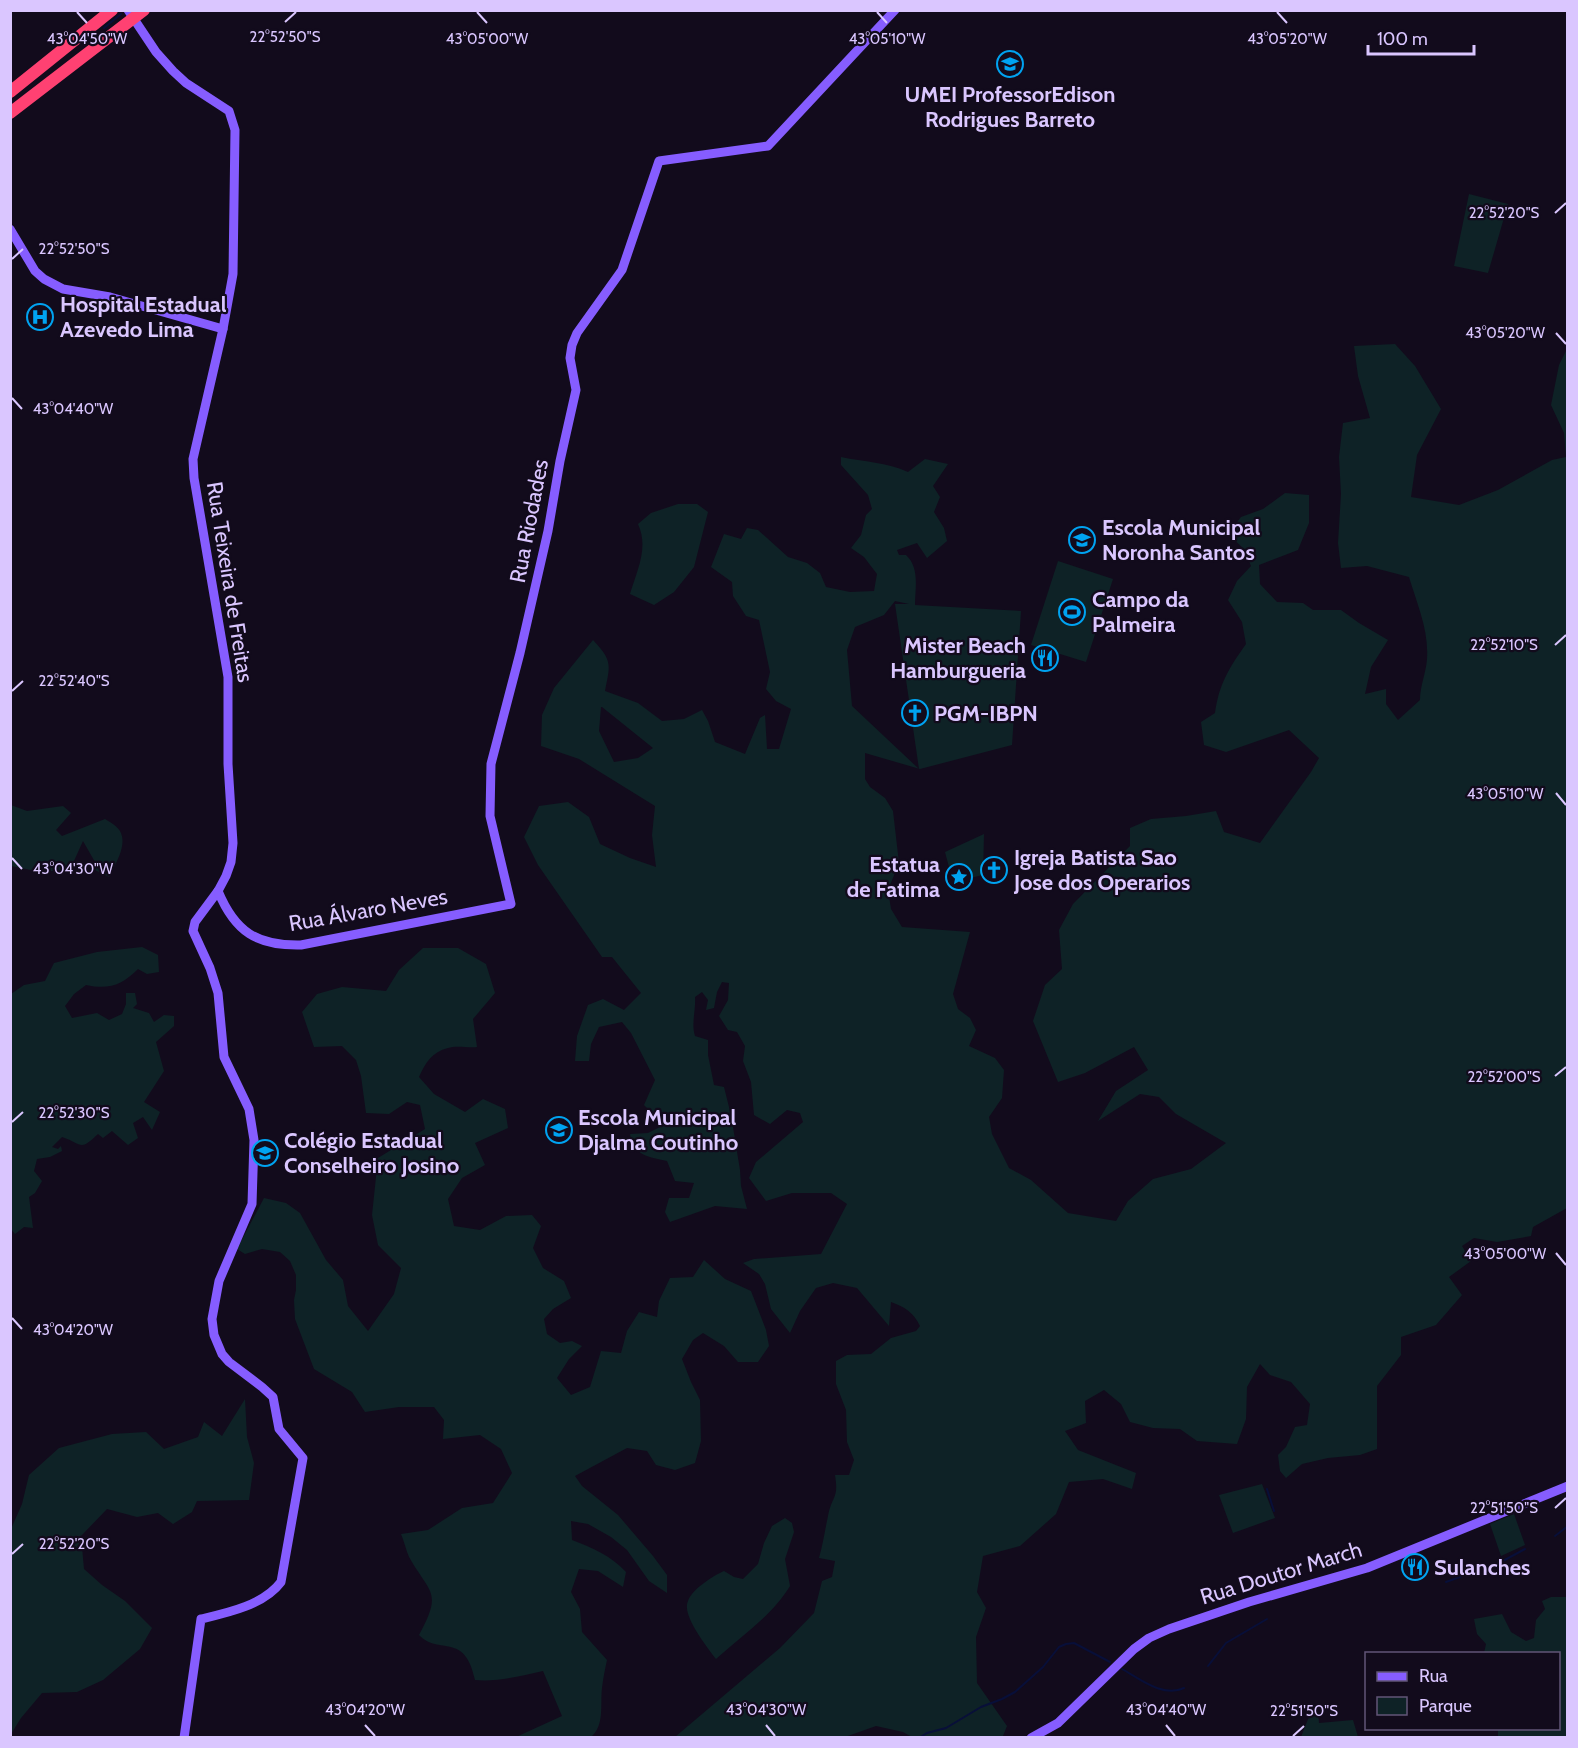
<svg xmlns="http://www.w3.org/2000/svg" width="1578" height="1748" font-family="Cabin,sans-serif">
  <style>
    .green { fill: #0e2226; fill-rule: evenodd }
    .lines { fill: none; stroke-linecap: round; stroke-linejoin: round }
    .stream { stroke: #080f39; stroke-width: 2 }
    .secondary { stroke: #865dff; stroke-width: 9 }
    .highway { stroke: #ff4172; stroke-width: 12 }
    .ticks { fill: none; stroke: #dac6ff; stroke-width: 2 }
    .labels { text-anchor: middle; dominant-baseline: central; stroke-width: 4.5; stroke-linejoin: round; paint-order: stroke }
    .poi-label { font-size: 22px; font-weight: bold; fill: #dac6ff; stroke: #120b1c; text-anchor: start }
    .street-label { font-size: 22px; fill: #dac6ff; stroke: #120b1c }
    .ticks-label { font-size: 15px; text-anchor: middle; fill: #dac6ff; stroke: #120b1c; stroke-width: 4.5; stroke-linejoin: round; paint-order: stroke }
  </style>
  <rect width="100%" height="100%" fill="#120b1c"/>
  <g class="green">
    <path d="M1469,194L1508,204L1488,273L1454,266Z"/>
    <path d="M1395,344L1415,366L1441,409L1417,455L1411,497L1459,505L1498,490L1552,460L1566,457L1564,433L1551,405L1559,365L1567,349V1208L1533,1227L1531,1236L1497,1242L1474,1238L1462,1246L1471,1261L1449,1277L1462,1295L1436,1325L1401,1337V1355L1377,1386V1449L1360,1455L1328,1458L1302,1464L1286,1478L1280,1471L1278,1455L1286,1447L1295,1427L1307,1425L1310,1404L1291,1382L1270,1375L1260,1364L1247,1387L1246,1419L1237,1444L1197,1441L1180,1429L1153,1428L1130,1422L1121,1404L1104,1390L1085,1401L1086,1423L1065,1431L1078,1450L1136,1473L1132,1489L1103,1479L1069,1482L1056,1514L1020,1546L983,1556L977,1592L986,1608L976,1637L977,1683L1007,1726L1003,1736L912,1737L903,1732L876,1726L845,1737H675L780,1648L814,1613L822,1581L832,1577L835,1561L819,1558C823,1544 825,1530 828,1516C832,1495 839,1499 835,1475H849L854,1460L847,1442L846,1410L836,1384V1361L847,1355L871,1354L891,1338L916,1331L920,1326C914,1313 905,1307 891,1302L889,1326L857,1288L833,1283L816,1288L800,1311L790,1333L771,1309L765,1284L759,1274L743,1263L754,1259L821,1254L847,1204L831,1193H792L766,1201L749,1178L756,1162L803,1122L800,1113L787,1110L770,1124L754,1115L751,1082L743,1061L745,1046L737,1032L728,1030L719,1016L728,1000L729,983L722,982L717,992L714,1008L706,1010L708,1000L702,992L695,997C696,1010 691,1024 695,1036L708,1040V1055L714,1085L724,1087L731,1115L740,1170L741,1186L747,1209L715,1206L670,1222L665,1212L669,1198H689L694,1183L675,1181L667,1161C648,1157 633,1155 630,1134L648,1133L664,1125L644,1105L655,1080L631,1033L622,1022L599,1027L591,1044L589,1061H575L577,1036L588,1005L603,999L624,1010L641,993L612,957H602L538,865L524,837L539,806L568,802L589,817L600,844L630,858L656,867L652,835L655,806L579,759L541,746L542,715L554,688L593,640C613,661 610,665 605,691L638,703L662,721L684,719L702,710L708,721L715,742L745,754L760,718L765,715L767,749H779L791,709L776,701L766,689L770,672L759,620L746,616L733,596L732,582L711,567L724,534L741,539L747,528L758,530L788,557L807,563L820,573L826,587L850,592L874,591L877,574L864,557L851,548L861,535L866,515L872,509L868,495L841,465V457C864,462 887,462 908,472L925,459L948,464L933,486L940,497L934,512L944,528L947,541L927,558L917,543L897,550L899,555H906C920,568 915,588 915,605L1021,611L1012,745L920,769L865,753V779L870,787L885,798L893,811L899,863L888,890L891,909L902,927L970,932L953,994L958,1009L970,1018L976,1030L969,1046L995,1058L1004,1070L1002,1098L989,1117L992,1134L1009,1168L1031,1180L1068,1213L1116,1221L1128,1201L1153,1179L1191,1169L1226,1143L1176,1114L1159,1097L1140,1094L1098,1121L1116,1091L1148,1070L1134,1047L1085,1073L1058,1082L1033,1021L1045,985L1062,969L1059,930L1073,904L1130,846V828L1151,819L1186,816L1216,811L1224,832L1260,843L1311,772L1319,758L1289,730L1226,752L1204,745L1201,722L1215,713C1219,684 1229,668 1246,644L1242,622L1228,600L1237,581L1251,566L1244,549L1228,534L1241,517L1263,509L1285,493L1309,495V523L1298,550L1259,565L1260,584L1277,602L1303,603L1313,610H1341L1359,623L1388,640L1371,667L1365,694L1386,689V704L1398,720L1420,700C1420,686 1426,673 1427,659C1429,630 1417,604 1409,577L1367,566L1341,568L1338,543L1341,494L1339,457L1343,423L1370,418L1358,376L1354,346ZM895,601L909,604H895L919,769L852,706L847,650L855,627L884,615ZM601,707H602L653,748L638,758L614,762L599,731Z"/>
    <path d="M678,504H697L708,512L694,567L674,592L654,605L630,594C637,570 649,548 638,524L651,513Z"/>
    <path d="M1058,561L1113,579L1086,662L1031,645Z"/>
    <path d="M11,805L27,811L63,806L71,813L56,830L62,836L105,819C110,822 117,826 120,831C128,845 115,865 109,877L93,869L95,862L83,841L69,872L31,870L11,866Z"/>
    <path d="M984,834L983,875L953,882L945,852Z"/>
    <path d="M142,947L158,955L159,972L147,974L138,969C122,985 109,990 86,985L74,994L65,1006L72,1018L97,1013L109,1020L122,1014L126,1004V993H135L137,1004L133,1008L149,1013L154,1022L164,1015L174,1016V1026L156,1042L164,1071L144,1102L160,1112L152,1130L143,1117L133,1123L138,1138L128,1145L112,1131L103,1138L98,1134C79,1152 83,1144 62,1137L52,1147L58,1149L61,1146L62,1151L50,1157L37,1159L34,1171L42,1181L35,1193L29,1197L33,1228L24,1227L15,1234L10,1228L11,994L24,985L45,981L54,963L97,952Z"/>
    <path d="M423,948H458L486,964L495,993L473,1019L477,1047C468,1048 456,1045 448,1048C432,1052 425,1063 419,1077L434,1094L465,1112L483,1099L505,1109L508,1128L475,1143L485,1165L462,1178L448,1199L454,1226L480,1230L506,1216L532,1215L541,1226L533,1248L543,1268L564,1281L571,1298L553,1309L544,1319L547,1334L560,1343L572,1341L582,1346L569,1359L557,1378L571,1395L590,1387L601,1351L621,1353L627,1331L639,1312L657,1317L659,1301L670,1278L693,1277L704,1260L725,1279L751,1291L766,1330L769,1346L758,1362H738L724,1346L703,1333L693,1340L682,1359L691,1382L700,1400L701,1441L695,1463L675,1470L656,1465L647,1451L627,1448L575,1476L582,1486L618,1515L653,1556L667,1575V1593L649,1581L627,1550L611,1537L588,1524L571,1521L572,1540C593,1548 610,1555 626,1572L623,1587L598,1571L579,1569L571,1592L580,1609L582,1632L607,1660C605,1669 603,1679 602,1688C600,1705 605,1725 591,1737H516L562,1716L543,1671C520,1676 498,1682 475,1680C465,1631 439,1656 419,1635C443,1591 430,1594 409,1557C406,1550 404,1541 401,1534L428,1530L462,1508L493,1503L512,1473L501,1449L480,1435L443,1439L444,1420L434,1407H399L365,1412L352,1392L314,1369L295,1319L294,1300L296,1290V1275L290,1261L280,1252L262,1249L245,1254L237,1249L264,1198L286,1203L300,1213L326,1260L343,1280L348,1306L368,1331L394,1294L401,1268L378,1245L372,1215L378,1158L425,1129L420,1105L407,1102L389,1114L366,1113L361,1076L356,1060L342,1046L314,1047L302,1012L317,994L342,987L386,991L399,970Z"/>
    <path d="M245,1399L247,1437L254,1463L249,1500L197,1501L192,1512L173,1524L158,1513L137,1517L107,1509L81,1536L84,1569L102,1585L125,1601L152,1628L140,1649L103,1680L77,1692L42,1693L21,1718L11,1734V1529L22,1504L29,1475L59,1448L112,1434L146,1432L164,1449L198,1437L204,1422L222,1436Z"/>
    <path d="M1262,1484L1275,1518L1233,1533L1219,1495Z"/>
    <path d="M1514,1514L1525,1545L1501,1556L1490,1524Z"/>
    <path d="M785,1518L792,1523L794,1532L785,1559L790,1586C771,1617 742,1635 716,1659C708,1648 681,1615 688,1601C692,1589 713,1576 724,1571L734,1577L743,1579L758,1564L764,1543L772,1526Z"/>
    <path d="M1551,1597H1567V1737H1498V1729L1558,1728V1654L1484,1653L1486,1644L1477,1634L1474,1619L1502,1614L1511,1632L1526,1641L1534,1638L1536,1620L1545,1609L1542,1601Z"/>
    <path d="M1312,1709L1318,1711L1319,1723L1353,1720L1358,1737H1301Z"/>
  </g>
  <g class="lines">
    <g class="stream">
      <path d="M104,28L121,14"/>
      <path d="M1267,1489L1274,1511"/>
      <path d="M1555,1536L1568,1526"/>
      <path d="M1446,1582L1501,1562L1525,1549"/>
      <path d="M1208,1666L1226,1643L1267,1619"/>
      <path d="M1122,1669C1140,1679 1163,1698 1184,1688"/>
      <path d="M919,1738L927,1733L946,1728L981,1707L1002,1699L1015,1692L1043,1667L1059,1647L1066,1644L1074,1643L1110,1662"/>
    </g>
    <g class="secondary">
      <path d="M128,10L156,52L173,71L186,83L229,111L235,130L233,274L223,329L193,459L194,478L228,677V764L233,843L231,862L226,876L218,891L195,922L193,931L210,968L218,993L224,1057L249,1109L254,1140L252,1204L219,1281L212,1319L214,1335L222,1354L229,1362L262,1387L273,1397L279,1429L303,1458L281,1582C264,1605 227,1613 201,1619L184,1738"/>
      <path d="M10,229L35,271L44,279L63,289L110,297L223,329"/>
      <path d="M218,891C235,932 257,946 301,945L511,904L490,816L491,764L520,653L548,531L560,461L576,390L570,358L572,345L577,333L622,270L659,161L768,146L895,10"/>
      <path d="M1031,1738L1058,1723L1134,1649L1149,1638L1169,1629L1249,1602L1367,1568L1568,1486"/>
    </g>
    <g class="highway">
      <path d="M10,92L112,10"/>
      <path d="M10,113L144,10"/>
    </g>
  </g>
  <path class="ticks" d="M77,12L87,23M477,12L487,23M877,12L887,23M1277,12L1287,23M285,22L296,12M1555,213L1566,203M12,259L23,249M1556,333L1566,344M12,398L22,409M1555,645L1566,635M12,691L23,681M1556,793L1566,805M12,858L22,869M1555,1076L1566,1067M12,1122L23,1112M1556,1253L1566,1265M12,1318L22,1329M1555,1508L1566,1498M12,1554L23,1544M365,1725L375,1736M766,1725L775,1736M1166,1725L1175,1736M1293,1736L1304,1726"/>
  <defs>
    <symbol id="school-ring" viewBox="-11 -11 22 22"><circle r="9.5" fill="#120b1c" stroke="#00a3f1" stroke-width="1.5"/><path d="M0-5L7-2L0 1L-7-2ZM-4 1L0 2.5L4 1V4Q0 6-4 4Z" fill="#00a3f1"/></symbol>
    <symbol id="hospital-ring" viewBox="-11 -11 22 22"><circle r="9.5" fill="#120b1c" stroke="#00a3f1" stroke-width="1.5"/><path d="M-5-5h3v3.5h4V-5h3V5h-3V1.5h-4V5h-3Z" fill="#00a3f1"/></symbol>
    <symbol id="stadium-ring" viewBox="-11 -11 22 22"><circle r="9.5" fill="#120b1c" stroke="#00a3f1" stroke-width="1.5"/><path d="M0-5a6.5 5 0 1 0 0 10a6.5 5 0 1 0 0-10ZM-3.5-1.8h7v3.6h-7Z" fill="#00a3f1"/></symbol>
    <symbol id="restaurant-ring" viewBox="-11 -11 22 22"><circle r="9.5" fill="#120b1c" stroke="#00a3f1" stroke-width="1.5"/><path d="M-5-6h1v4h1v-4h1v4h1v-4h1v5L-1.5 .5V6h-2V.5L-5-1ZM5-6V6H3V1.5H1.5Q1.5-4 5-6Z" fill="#00a3f1"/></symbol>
    <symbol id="church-ring" viewBox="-11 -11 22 22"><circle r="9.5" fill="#120b1c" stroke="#00a3f1" stroke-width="1.5"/><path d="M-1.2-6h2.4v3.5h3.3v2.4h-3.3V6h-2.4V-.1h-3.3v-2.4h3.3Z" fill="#00a3f1"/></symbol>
    <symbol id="sight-ring" viewBox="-11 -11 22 22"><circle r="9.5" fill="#120b1c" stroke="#00a3f1" stroke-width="1.5"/><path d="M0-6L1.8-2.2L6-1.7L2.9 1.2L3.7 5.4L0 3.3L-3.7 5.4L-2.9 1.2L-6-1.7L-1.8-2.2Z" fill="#00a3f1"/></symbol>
  </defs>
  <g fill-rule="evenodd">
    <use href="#school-ring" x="995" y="49" width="30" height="30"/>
    <use href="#hospital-ring" x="25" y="302" width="30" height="30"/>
    <use href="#school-ring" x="1067" y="525" width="30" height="30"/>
    <use href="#stadium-ring" x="1057" y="597" width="30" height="30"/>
    <use href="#restaurant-ring" x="1030" y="643" width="30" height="30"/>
    <use href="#church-ring" x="900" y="698" width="30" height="30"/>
    <use href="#church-ring" x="979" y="855" width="30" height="30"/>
    <use href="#sight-ring" x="944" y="862" width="30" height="30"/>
    <use href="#school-ring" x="544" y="1115" width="30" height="30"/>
    <use href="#school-ring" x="250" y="1138" width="30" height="30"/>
    <use href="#restaurant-ring" x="1400" y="1552" width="30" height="30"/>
  </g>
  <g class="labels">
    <g class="poi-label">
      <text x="1010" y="94" text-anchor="middle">UMEI ProfessorEdison<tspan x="1010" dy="25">Rodrigues Barreto</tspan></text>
      <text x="60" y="304">Hospital Estadual<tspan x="60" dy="25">Azevedo Lima</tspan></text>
      <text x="1102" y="527">Escola Municipal<tspan x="1102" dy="25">Noronha Santos</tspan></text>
      <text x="1092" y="599">Campo da<tspan x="1092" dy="25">Palmeira</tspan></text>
      <text x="1026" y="645" text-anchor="end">Mister Beach<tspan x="1026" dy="25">Hamburgueria</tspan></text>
      <text x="934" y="713">PGM-IBPN</text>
      <text x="1014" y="857">Igreja Batista Sao<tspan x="1014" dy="25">Jose dos Operarios</tspan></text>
      <text x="940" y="864" text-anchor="end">Estatua<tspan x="940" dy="25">de Fatima</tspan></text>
      <text x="578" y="1117">Escola Municipal<tspan x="578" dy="25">Djalma Coutinho</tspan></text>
      <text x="284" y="1140">Colégio Estadual<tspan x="284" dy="25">Conselheiro Josino</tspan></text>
      <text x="1434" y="1567">Sulanches</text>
    </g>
    <g class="street-label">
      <text transform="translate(529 521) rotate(-79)">Rua Riodades</text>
      <text transform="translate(230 582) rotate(81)">Rua Teixeira de Freitas</text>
      <text transform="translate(368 910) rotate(-10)">Rua Álvaro Neves</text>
      <text transform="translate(1281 1573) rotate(-17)">Rua Doutor March</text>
    </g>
  </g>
  <g class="ticks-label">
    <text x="285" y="42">22°52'50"S</text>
    <text x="87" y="44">43°04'50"W</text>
    <text x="1287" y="44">43°05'20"W</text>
    <text x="487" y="44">43°05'00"W</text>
    <text x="887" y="44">43°05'10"W</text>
    <text x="1504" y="218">22°52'20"S</text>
    <text x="74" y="254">22°52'50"S</text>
    <text x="1505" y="338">43°05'20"W</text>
    <text x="73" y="414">43°04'40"W</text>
    <text x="1504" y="650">22°52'10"S</text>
    <text x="74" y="686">22°52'40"S</text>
    <text x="1505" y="799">43°05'10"W</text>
    <text x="73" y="874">43°04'30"W</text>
    <text x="1504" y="1082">22°52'00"S</text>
    <text x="74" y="1118">22°52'30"S</text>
    <text x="1505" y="1259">43°05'00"W</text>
    <text x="73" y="1335">43°04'20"W</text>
    <text x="1504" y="1513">22°51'50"S</text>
    <text x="74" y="1549">22°52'20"S</text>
    <text x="365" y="1715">43°04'20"W</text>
    <text x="766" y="1715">43°04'30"W</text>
    <text x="1166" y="1715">43°04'40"W</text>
    <text x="1304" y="1716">22°51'50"S</text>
  </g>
  <rect width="1578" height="1748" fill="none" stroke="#dac6ff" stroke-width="24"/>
  <rect x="1365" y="1652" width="195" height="78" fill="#120b1c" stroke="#625677" stroke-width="1.5"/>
  <rect x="1377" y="1672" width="30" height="9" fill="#865dff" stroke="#625677" stroke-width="1.5"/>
  <text x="1419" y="1682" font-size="18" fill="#dac6ff">Rua</text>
  <rect x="1377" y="1697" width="30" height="18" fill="#0e2226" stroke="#625677" stroke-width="1.5"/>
  <text x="1419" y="1712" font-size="18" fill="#dac6ff">Parque</text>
  <path d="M1368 45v9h106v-9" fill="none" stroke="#dac6ff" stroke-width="3"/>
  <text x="1377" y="45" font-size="18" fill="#dac6ff" stroke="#120b1c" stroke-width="4.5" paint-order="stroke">100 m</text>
</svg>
